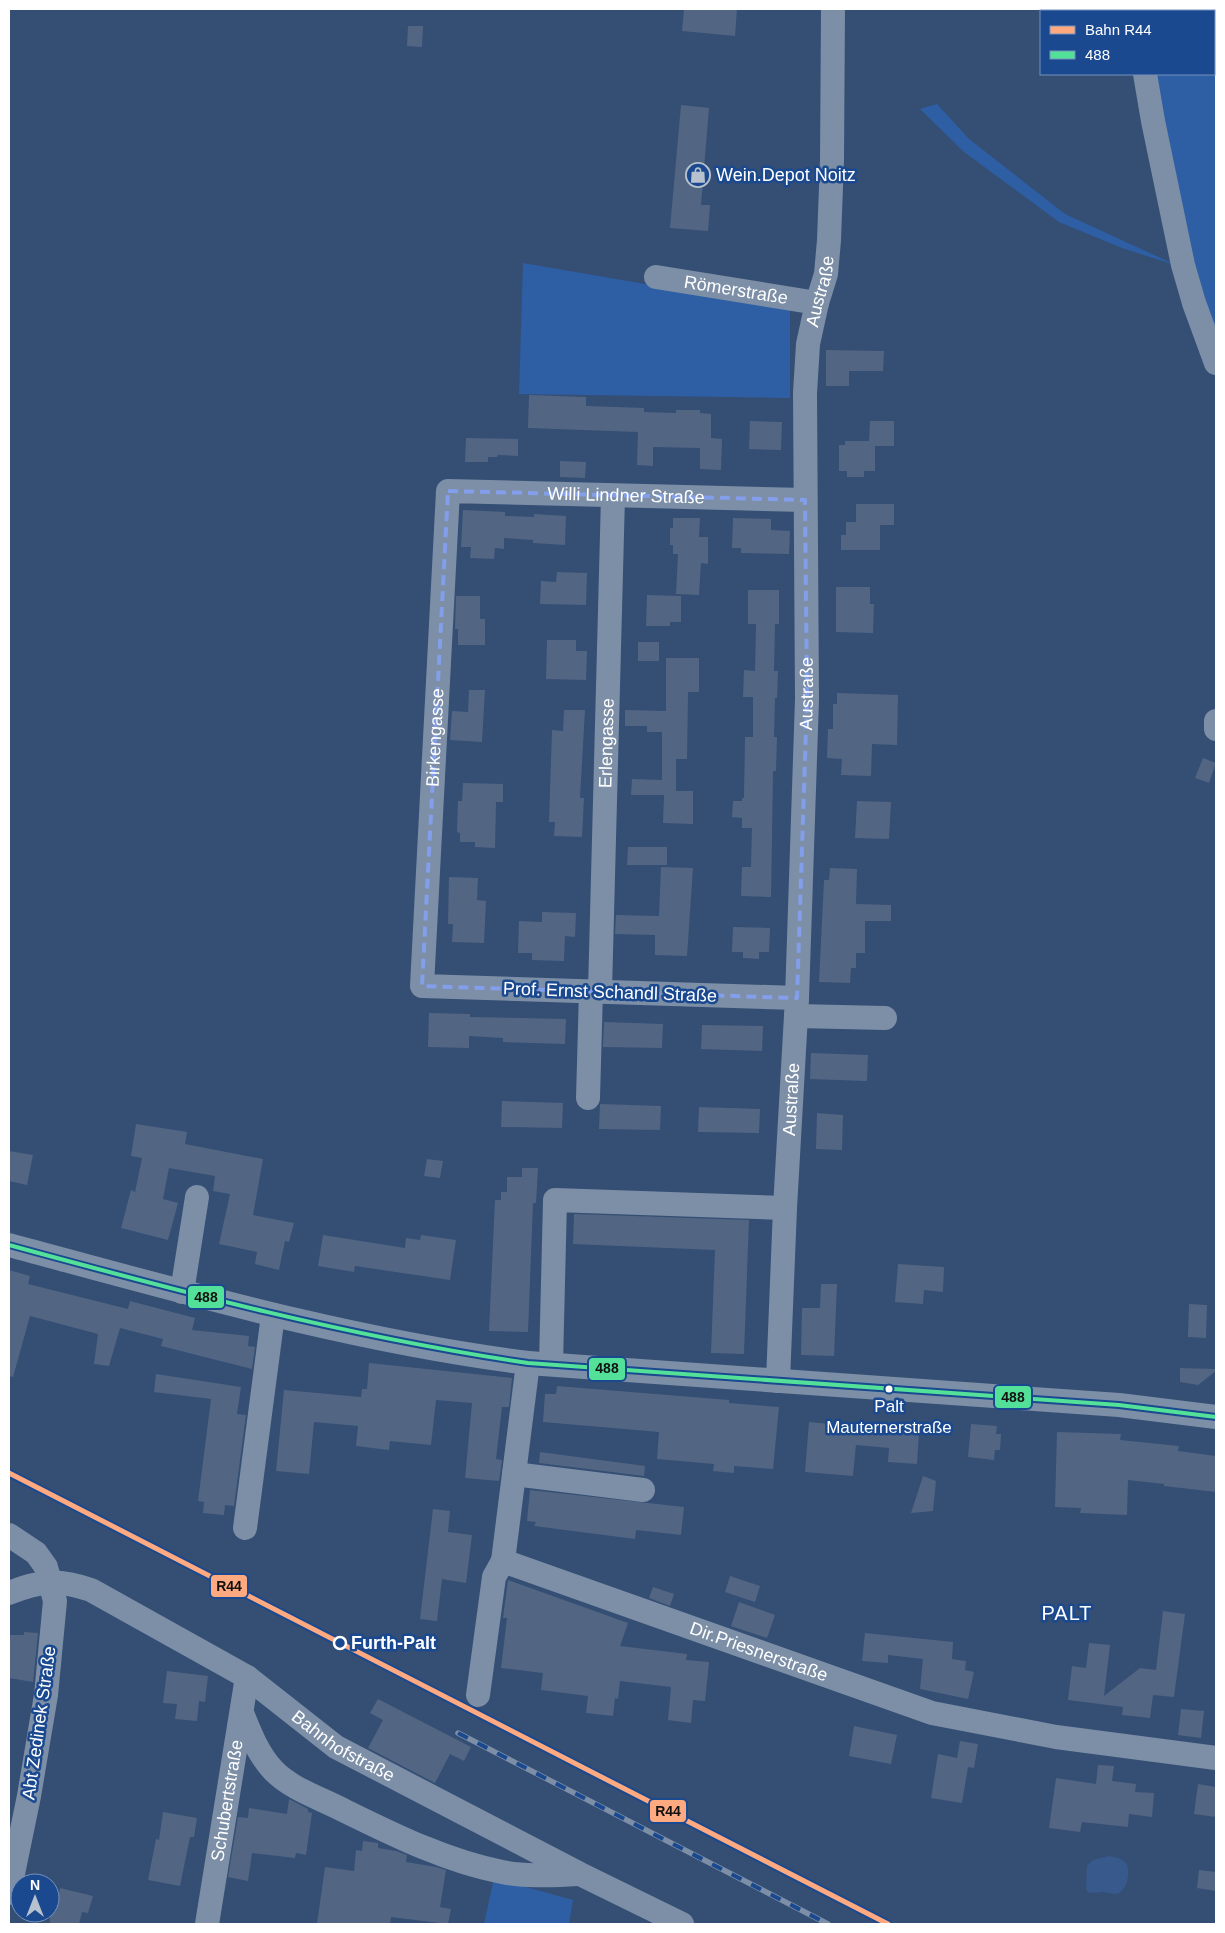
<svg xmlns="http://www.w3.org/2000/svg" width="1225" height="1933" font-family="Helvetica,sans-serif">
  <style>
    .green { fill: #2e5fa5 }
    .water { fill: #38598c }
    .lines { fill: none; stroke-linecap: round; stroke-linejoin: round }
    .stream { stroke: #38598c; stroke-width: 5.5 }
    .building { fill: #526684 }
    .minor { stroke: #7c8fa7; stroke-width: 24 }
    .rail-casing { stroke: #7d8fa7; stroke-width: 5.5 }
    .rail { stroke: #1a498f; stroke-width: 4; stroke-dasharray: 11; stroke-linecap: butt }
    .bus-1-casing { stroke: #1a498f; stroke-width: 8 }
    .bus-1 { stroke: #53e098; stroke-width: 4 }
    .rail-1-casing { stroke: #1a498f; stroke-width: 9 }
    .rail-1 { stroke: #ffa980; stroke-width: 5 }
    .marked { fill: none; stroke: #839eea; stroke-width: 4; stroke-dasharray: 10 6; stroke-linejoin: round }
    .bus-dot { fill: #fff; stroke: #1a498f; stroke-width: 2 }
    .stop-dot { fill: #1a498f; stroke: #fff; stroke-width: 2.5 }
    .labels { text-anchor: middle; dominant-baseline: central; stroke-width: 5; stroke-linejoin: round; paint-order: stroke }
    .bus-label { font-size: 17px; fill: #fff; stroke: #1a498f }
    .poi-label { font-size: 18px; fill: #fff; stroke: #1a498f; text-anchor: start }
    .street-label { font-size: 18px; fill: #fff; stroke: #1a498f }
    .stop-label { font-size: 18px; font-weight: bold; fill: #fff; stroke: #1a498f; text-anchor: start }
    .quarter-label { font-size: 20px; letter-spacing: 1px; fill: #fff; stroke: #1a498f }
    .line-badge { stroke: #1a498f; stroke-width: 2 }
    .pale-badge-label { font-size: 14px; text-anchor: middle; font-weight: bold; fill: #111 }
  </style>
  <rect width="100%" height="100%" fill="#354e74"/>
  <g class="green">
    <path d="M1145,9H1216V348L1199,302L1152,74H1214V11H1145Z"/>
    <path d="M937,104L969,139L1065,214L1178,266L1122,248L1059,222L964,152L920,109Z"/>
    <path d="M523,263L790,309V398L519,394Z"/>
    <path d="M494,1878L573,1900L569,1924H484Z"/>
  </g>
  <path class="water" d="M1109,1856C1114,1857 1120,1858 1124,1861C1132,1868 1128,1888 1119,1893C1114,1896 1109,1892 1103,1892C1098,1892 1093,1894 1088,1892L1086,1889L1087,1866L1093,1860Z"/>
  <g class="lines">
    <g class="stream">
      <path d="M1213,9V11"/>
      <path d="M1214,19L1216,52"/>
    </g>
  </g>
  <g class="building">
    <path d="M684,9H737L735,36L682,31Z"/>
    <path d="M408,26H423L422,47L407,46Z"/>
    <path d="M681,105L709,108L701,205H710L708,231L670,228Z"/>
    <path d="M826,350L884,351L883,371H849V386H826Z"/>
    <path d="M529,395L586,397V406L644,408V412L676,413V410H700V413L711,414V438L722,439L721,470L700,469V448L653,447V466L637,465L638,432L528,428Z"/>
    <path d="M750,421L782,422L781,450L749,449Z"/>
    <path d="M870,421H894V446H875V471H864V477H847V471H839V445H845V441H869Z"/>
    <path d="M466,438L518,439V456L498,455L497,457H488V462H465Z"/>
    <path d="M560,461L586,462L585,478L560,477Z"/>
    <path d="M856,504H894V525H880V550H841V535H846V522H856Z"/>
    <path d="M463,510L505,512V516L534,517V514L566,516L565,545L533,543V540L504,538V549L495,548L494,559L470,558L471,547H461Z"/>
    <path d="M673,518H700L699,537H708V564L701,563L699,595L676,594L678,554H673V545H670V528H673Z"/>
    <path d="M733,518L771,519V530L790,531L789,554L741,553V548H732Z"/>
    <path d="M557,572L587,573L586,605L540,604L541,581L556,582Z"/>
    <path d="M836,587H870V604H874L873,633L836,632Z"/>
    <path d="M748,590H779V624H775L774,671H778L777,698H775L774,737H777L776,771H773L771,897L741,896L742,867H751L752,828H742V818L732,817L733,801H742V798H744L745,737H753V697H743L744,670L755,671L756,624H748Z"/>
    <path d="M647,595L681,596V622H670V626H646Z"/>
    <path d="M456,596H480V619H485V645H458V629H455Z"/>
    <path d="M547,640H576V651H587L586,680L546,679Z"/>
    <rect x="638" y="642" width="21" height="19"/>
    <path d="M666,658H699V692H688L687,759H676V791H693V824L663,823L664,795H631L632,779L662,780V732H647V726H625V710L666,711Z"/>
    <path d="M469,690H485L482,742L450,740L452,711L468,712Z"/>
    <path d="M837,693L898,695L897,745L872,744L871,776L841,775L842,759L827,758L828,729H833V704H837Z"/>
    <path d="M564,710H585L580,798H584L582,837L554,836L555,822H549L552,730L563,731Z"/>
    <path d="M1203,758L1216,763L1209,783L1195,778Z"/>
    <path d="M463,783L503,784V802H496L495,848L475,847V842H460V833L457,832L458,801H462Z"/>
    <path d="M857,801L891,802L889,839L855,838Z"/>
    <path d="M628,847H667V865H627Z"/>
    <path d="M661,867L693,868L687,956L655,955V935L615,934L616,915L659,916Z"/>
    <path d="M830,868L857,869L856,904L891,905V921H865V953H856V968H851L850,983L819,982L824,880H829Z"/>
    <path d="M449,877L478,878L477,900L486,901L484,943L452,942L453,924H448Z"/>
    <path d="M542,912L576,913L575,937L565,936L564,961L532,960V953H518L519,921L542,922Z"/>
    <path d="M733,927L770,928L769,952H759V959L743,958V952H732Z"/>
    <path d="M429,1013L470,1014V1017L566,1019L565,1044L503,1042V1038L469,1036V1048L428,1047Z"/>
    <path d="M604,1022L663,1024L662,1048L603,1047Z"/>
    <path d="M702,1025L763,1026L762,1051L701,1049Z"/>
    <path d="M811,1053L868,1055L867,1081L810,1079Z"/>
    <path d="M502,1101L563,1103L562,1128L501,1127Z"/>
    <path d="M600,1104L661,1106L660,1130L599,1129Z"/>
    <path d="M699,1107L760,1109L759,1133L698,1132Z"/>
    <path d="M817,1113L843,1115L842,1150L816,1149Z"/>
    <path d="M136,1124L187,1132L185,1144L263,1159L253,1215L294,1223L289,1242L285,1241L279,1270L255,1264L257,1252L219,1244L230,1194L213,1191L215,1176L169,1168L163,1199L178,1203L168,1240L121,1228L131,1190L135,1192L142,1158L131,1156Z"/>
    <path d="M9,1151L33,1155L27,1185L9,1181Z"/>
    <path d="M427,1159L443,1161L440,1178L424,1176Z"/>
    <path d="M522,1168H538L536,1203H533L528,1332L489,1331L495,1200H501V1192H507V1177H522Z"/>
    <path d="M574,1214L749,1220L744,1354L711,1353L715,1250L573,1244Z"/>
    <path d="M323,1235L405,1248L406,1238L420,1240L421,1235L456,1240L450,1280L355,1266L354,1272L318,1266Z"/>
    <path d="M898,1264L944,1267L943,1292L924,1290L923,1304L895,1302Z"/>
    <path d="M9,1270L30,1276L28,1284L128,1309L130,1301L195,1318L192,1330L249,1336L248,1346L255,1347L252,1369L161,1346L163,1339L120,1328L109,1366L94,1364L98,1334L30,1316L13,1377L9,1376Z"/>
    <path d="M821,1284H837L834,1356L801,1355L802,1308H820Z"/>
    <path d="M1189,1304L1207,1305L1206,1338L1188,1337Z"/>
    <path d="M369,1363L512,1378L509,1407H502L496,1459L502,1460L499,1481L465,1478L472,1403L436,1400L431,1445L390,1441L389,1450L356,1446L358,1426L314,1422L309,1474L276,1471L284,1390L361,1397L362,1389H367Z"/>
    <path d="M1180,1368L1216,1369V1371L1198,1385L1180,1382Z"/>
    <path d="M156,1374L241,1387L237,1414L246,1415L234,1506L225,1505L224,1515L203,1513L204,1502L198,1501L211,1399L154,1392Z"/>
    <path d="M557,1386L729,1400V1403L779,1407L773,1469L734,1466V1473L713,1471L714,1464L657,1459L659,1432L543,1422L545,1394H556Z"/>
    <path d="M809,1422L919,1433L917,1464L888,1462L889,1448L856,1445L853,1476L805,1472Z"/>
    <path d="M971,1424L997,1426L996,1434H1001L1000,1450H995L994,1460L968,1457Z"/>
    <path d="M1057,1432L1121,1434L1120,1440L1179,1446L1178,1451L1216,1456V1492L1164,1486V1484L1128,1480L1127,1515L1080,1513L1081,1508L1055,1507Z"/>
    <path d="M540,1452L645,1466L644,1476L539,1463Z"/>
    <path d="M923,1476L936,1481L933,1511L911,1513Z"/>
    <path d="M530,1490L684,1507L681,1535L636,1530L635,1539L534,1526L536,1522L527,1521Z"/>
    <path d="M433,1509L450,1511L448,1532L472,1535L466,1583L442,1579L437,1621L420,1619Z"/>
    <path d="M730,1576L760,1586L755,1602L725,1592Z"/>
    <path d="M508,1580L628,1623L620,1646L687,1654L686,1660L709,1662L705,1701L693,1700L691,1723L668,1720L671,1687L620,1681L618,1699L615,1698L613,1716L586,1713L588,1696L541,1690L543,1673L501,1668L507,1618H503Z"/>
    <path d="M653,1587L674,1594L670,1606L649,1598Z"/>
    <path d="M739,1602L775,1615L767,1638L731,1626Z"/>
    <path d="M1163,1611L1185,1614L1174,1697L1153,1695L1150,1718L1122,1715L1123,1707L1068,1700L1072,1666L1086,1668L1089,1643L1110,1645L1104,1696L1140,1668L1156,1670Z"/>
    <path d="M24,1632L38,1633L33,1682L9,1678V1635H24Z"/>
    <path d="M865,1633L953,1642L952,1659L966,1661L965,1670L974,1672L968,1699L920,1689L923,1659L888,1655V1663L862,1661Z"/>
    <path d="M167,1671L208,1676L205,1702L199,1701L197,1721L175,1719L177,1704L163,1703Z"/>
    <path d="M378,1699L471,1747L464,1761L450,1754L435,1783L368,1748L383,1720L370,1713Z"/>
    <path d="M1181,1709L1204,1711L1201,1738L1178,1735Z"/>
    <path d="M854,1726L897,1735L891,1764L849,1756Z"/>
    <path d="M960,1741L978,1744L974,1768L968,1767L962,1803L931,1798L938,1754L957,1758Z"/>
    <path d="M1098,1765L1114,1766L1112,1781L1136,1784L1135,1792L1154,1793L1152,1817L1129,1814L1128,1827L1082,1822L1080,1832L1049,1828L1056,1778L1096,1784Z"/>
    <path d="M1198,1784L1216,1787V1817L1194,1814Z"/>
    <path d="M289,1799L308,1809V1812L312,1813L306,1855L296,1853L295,1858L252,1853L248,1881L228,1877L238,1817L248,1818L249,1808L287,1814Z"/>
    <path d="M163,1812L197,1818L194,1837H190L180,1886L148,1880L156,1839L159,1840Z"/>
    <path d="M363,1841L378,1843V1848L396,1851L407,1855L406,1862L436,1867L446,1870L440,1907L451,1909L448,1924L391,1917L390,1924H317L325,1867L354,1871L356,1850L362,1851Z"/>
    <path d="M1199,1870L1216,1872V1891L1197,1888Z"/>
    <path d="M60,1888L93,1896L88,1913L82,1912L79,1924H50V1897L58,1899Z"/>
  </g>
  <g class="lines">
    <g class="minor">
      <path d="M1138,9V11"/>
      <path d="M1145,74L1153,121L1183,265L1194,303L1216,363"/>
      <path id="s1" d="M656,277L817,303"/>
      <path d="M1216,721V729"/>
      <path id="s2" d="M600,991L613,496"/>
      <path id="s3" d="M797,998L422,986L448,491L805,500"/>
      <path d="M796,1016L885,1018"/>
      <path d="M588,1098L591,991"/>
      <path d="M9,1245C180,1291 352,1341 528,1363L1119,1405L1216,1417"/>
      <path d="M182,1292L197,1197"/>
      <path id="s4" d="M528,1363L503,1561L932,1713L1056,1737L1216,1758"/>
      <path d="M551,1364L555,1200L785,1208"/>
      <path id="s5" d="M778,1381L785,1208L797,998L807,699L805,393L808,344L817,303L826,274L829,240L832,160L833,9"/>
      <path d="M514,1474L643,1490"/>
      <path d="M245,1528L273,1315"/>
      <path d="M9,1535L36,1553L46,1567L55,1601L46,1695L29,1796L9,1893"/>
      <path id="s6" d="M9,1593C41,1580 59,1579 91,1590L247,1677L336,1747L580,1874L682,1924"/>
      <path d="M478,1695L494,1577L503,1561"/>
      <path d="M242,1713C250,1733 258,1754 273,1770C291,1789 320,1798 343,1810C394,1835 446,1861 502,1872C527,1877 553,1875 578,1874"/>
      <path id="s7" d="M207,1924L247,1677"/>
    </g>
    <defs>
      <path id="rail" d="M458,1733L828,1924"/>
    </defs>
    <use href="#rail" class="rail-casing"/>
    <use href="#rail" class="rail"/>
    <defs>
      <path id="bus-1" d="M9,1245C181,1292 351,1337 528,1363L1119,1405L1216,1417"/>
    </defs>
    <use href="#bus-1" class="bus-1-casing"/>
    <use href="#bus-1" class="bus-1"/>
    <defs>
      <path id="rail-1" d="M9,1473L888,1924"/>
    </defs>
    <use href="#rail-1" class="rail-1-casing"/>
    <use href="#rail-1" class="rail-1"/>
  </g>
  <path class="marked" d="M448,491L805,500L807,699L797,998L422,986Z"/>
  <defs>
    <symbol id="shop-ring" viewBox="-11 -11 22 22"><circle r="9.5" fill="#1a498f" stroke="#b8c1ce" stroke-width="1.5"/><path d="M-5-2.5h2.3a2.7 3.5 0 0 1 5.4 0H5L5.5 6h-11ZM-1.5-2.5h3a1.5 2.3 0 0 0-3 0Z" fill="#b8c1ce"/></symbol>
  </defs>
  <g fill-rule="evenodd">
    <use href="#shop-ring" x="684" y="161" width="28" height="28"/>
  </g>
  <circle class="bus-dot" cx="889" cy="1389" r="4.5"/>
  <circle class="stop-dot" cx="340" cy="1643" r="6"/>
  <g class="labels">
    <g class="bus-label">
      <text x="889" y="1406">Palt<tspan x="889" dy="21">Mauternerstraße</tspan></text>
    </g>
    <g class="poi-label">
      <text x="716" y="175">Wein.Depot Noitz</text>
    </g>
    <g class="street-label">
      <text stroke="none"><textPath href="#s1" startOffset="81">Römerstraße</textPath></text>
      <text stroke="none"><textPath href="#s5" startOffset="1092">Austraße</textPath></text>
      <text stroke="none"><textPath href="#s3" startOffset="1049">Willi Lindner Straße</textPath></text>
      <text stroke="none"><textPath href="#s5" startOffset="688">Austraße</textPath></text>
      <text stroke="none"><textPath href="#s3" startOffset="624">Birkengasse</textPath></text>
      <text stroke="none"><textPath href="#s2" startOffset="248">Erlengasse</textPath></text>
      <text transform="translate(610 992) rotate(2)">Prof. Ernst Schandl Straße</text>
      <text stroke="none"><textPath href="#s5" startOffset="282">Austraße</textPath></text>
      <text stroke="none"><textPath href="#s4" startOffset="471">Dir.Priesnerstraße</textPath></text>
      <text transform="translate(39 1723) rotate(-82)">Abt Zedinek Straße</text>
      <text stroke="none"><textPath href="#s6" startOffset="382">Bahnhofstraße</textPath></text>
      <text stroke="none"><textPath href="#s7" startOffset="125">Schubertstraße</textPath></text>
    </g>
    <g class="stop-label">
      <text x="351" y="1643">Furth-Palt</text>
    </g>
    <g class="quarter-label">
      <text x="1067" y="1613">PALT</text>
    </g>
  </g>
  <g class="line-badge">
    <rect x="187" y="1285" width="38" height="24" rx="5" fill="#53e098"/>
    <rect x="588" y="1357" width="38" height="24" rx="5" fill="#53e098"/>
    <rect x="994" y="1385" width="38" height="24" rx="5" fill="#53e098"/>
    <rect x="210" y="1574" width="38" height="24" rx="5" fill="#ffa980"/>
    <rect x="649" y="1799" width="38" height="24" rx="5" fill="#ffa980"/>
  </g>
  <g class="pale-badge-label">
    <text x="206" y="1302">488</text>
    <text x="607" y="1373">488</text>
    <text x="1013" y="1402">488</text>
    <text x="229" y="1591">R44</text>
    <text x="668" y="1816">R44</text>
  </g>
  <rect width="1225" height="1933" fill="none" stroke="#ffffff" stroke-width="20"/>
  <rect x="1040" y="10" width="175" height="65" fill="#1a498f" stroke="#7692bc"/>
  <rect x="1050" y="26" width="25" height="8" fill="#ffa980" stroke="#7692bc"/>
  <text x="1085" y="35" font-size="15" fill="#ffffff">Bahn R44</text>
  <rect x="1050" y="51" width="25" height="8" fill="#53e098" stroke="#7692bc"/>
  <text x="1085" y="60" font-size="15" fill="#ffffff">488</text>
  <g transform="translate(35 1898)"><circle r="24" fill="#1a498f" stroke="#7692bc"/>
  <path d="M0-4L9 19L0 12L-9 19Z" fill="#b8c1ce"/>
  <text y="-8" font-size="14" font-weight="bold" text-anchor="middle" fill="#ffffff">N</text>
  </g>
</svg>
